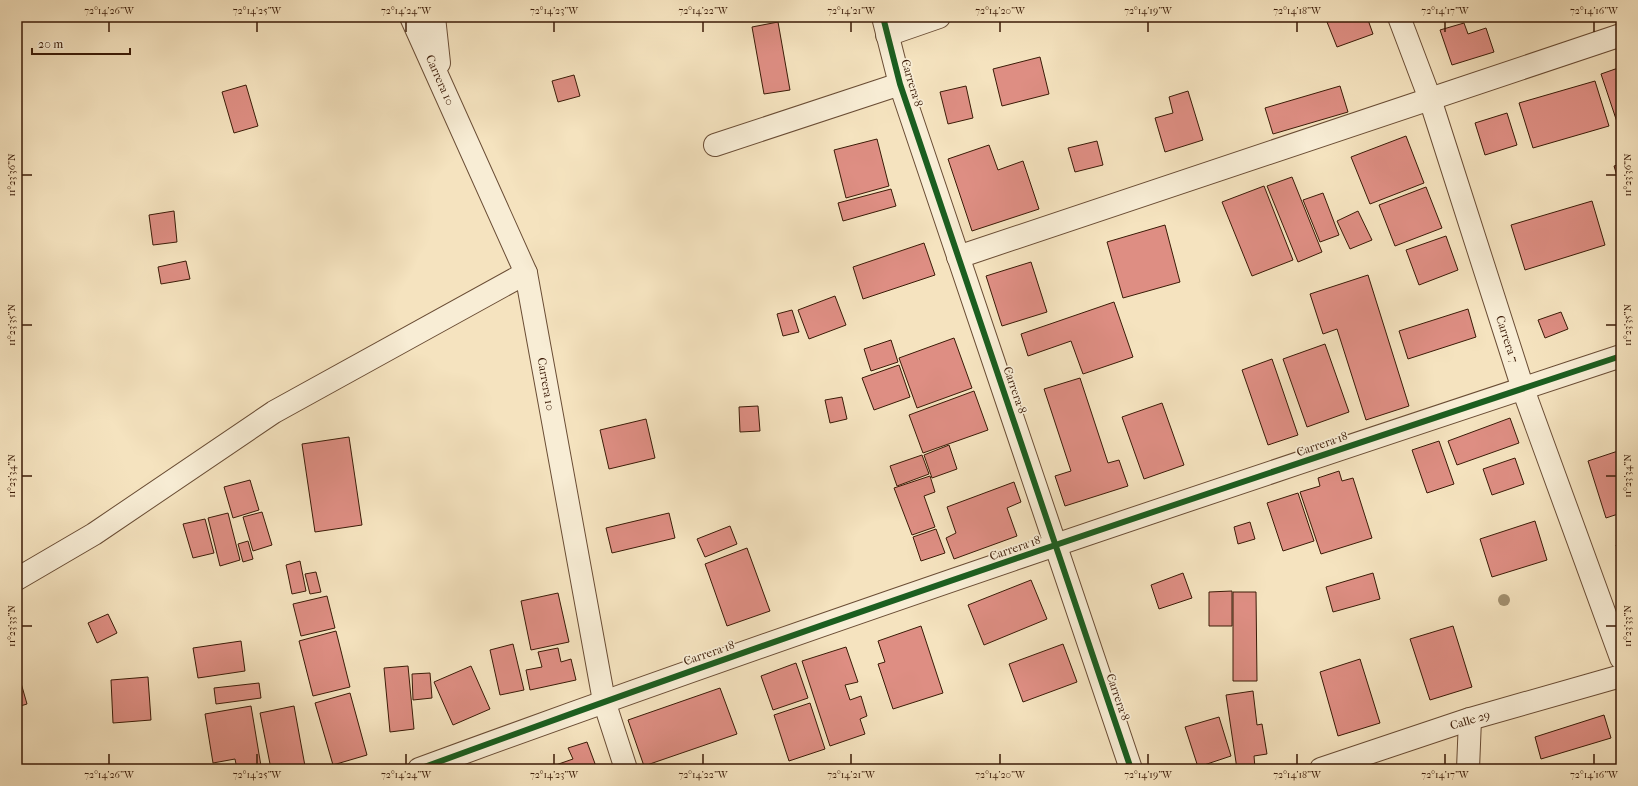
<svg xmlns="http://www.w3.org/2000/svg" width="1638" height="786" font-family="'IM FELL French Canon',serif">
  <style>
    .building { fill: #de8e83; stroke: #3b1b07 }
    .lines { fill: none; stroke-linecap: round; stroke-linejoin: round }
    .street-casing { stroke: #6a4d35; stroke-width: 24 }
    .street { stroke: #f8edd5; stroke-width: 22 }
    .cycleway-casing { stroke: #f8edd5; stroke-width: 8 }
    .cycleway { stroke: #1b5e20; stroke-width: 6 }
    .tree { fill: #a39171 }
    .ticks { fill: none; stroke: #3b1b07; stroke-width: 1.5 }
    .labels { text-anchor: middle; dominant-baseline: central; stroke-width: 3.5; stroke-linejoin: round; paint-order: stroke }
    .street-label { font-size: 12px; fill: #3b1b07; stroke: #f8edd5 }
    .neatline { fill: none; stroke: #3b1b07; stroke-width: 1.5 }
    .ticks-label { font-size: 10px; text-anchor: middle; fill: #3b1b07 }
  </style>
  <rect width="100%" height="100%" fill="#f5e3bf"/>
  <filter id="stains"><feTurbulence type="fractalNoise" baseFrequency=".005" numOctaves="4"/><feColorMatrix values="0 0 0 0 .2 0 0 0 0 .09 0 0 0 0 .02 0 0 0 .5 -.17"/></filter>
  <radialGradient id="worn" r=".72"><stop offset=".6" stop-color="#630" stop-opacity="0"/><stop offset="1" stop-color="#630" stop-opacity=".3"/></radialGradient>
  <g class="building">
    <path d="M1342,17H1367L1373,34L1337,47L1327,22Z"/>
    <path d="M778,22L790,90L764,94L752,27Z"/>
    <path d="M1464,23L1468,34L1486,28L1494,52L1452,65L1440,30Z"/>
    <path d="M1040,57L1049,94L1002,106L993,69Z"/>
    <path d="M1621,67V131H1620L1601,74Z"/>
    <path d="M574,75L580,96L558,102L552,81Z"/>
    <path d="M1595,81L1609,126L1533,148L1519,103Z"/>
    <path d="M246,85L258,126L234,133L222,92Z"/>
    <path d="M966,86L973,118L948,124L940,92Z"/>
    <path d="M1340,86L1348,112L1273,134L1265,108Z"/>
    <path d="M1188,91L1203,140L1165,152L1155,118L1173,113L1169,97Z"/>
    <path d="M1507,113L1517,145L1485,155L1475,123Z"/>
    <path d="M1406,136L1424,183L1370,204L1351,157Z"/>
    <path d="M877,139L889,186L846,198L834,150Z"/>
    <path d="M1097,141L1103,165L1075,172L1068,148Z"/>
    <path d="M989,145L998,170L1023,161L1039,209L972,231L948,159Z"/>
    <path d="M1621,164V189L1614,166Z"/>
    <path d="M1292,177L1322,252L1298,262L1267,186Z"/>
    <path d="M1264,186L1293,260L1252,276L1222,202Z"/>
    <path d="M1426,187L1442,228L1395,246L1379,205Z"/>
    <path d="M891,189L896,206L843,221L838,203Z"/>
    <path d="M1323,193L1339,235L1320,242L1303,200Z"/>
    <path d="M1592,201L1605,245L1525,270L1511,225Z"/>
    <path d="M174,211L177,242L153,245L149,215Z"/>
    <path d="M1358,211L1372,240L1350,249L1337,221Z"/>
    <path d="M1165,225L1180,282L1123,298L1107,242Z"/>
    <path d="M1446,236L1458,270L1419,285L1406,250Z"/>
    <path d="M924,243L935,275L863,299L853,267Z"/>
    <path d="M186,261L190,279L161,284L158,267Z"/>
    <path d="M1031,262L1047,312L1002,326L986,276Z"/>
    <path d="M1368,275L1409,406L1366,420L1337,329L1323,334L1310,294Z"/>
    <path d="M835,296L846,325L809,339L798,310Z"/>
    <path d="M1114,302L1133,357L1083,374L1071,341L1028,356L1021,334Z"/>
    <path d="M1468,309L1476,337L1408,359L1399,331Z"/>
    <path d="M792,310L799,332L783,336L777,314Z"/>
    <path d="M1561,312L1568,329L1545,338L1538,320Z"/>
    <path d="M954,338L972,388L917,408L899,358Z"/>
    <path d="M891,340L898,362L871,371L864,349Z"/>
    <path d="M1325,344L1349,412L1307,427L1283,359Z"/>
    <path d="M1272,359L1298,435L1268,445L1242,370Z"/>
    <path d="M899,365L910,397L874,410L862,378Z"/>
    <path d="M1080,378L1108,463L1119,460L1128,486L1065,506L1055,476L1071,471L1044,389Z"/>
    <path d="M974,391L988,430L923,453L909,415Z"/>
    <path d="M842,397L847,419L830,423L825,400Z"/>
    <path d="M1162,403L1184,465L1144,479L1122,417Z"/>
    <path d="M758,406L760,431L740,432L739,407Z"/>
    <path d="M1510,418L1519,443L1457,465L1448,441Z"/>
    <path d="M646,419L655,458L609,469L600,430Z"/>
    <path d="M349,437L362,525L315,532L302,444Z"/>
    <path d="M1439,441L1454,484L1427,493L1412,450Z"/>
    <path d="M949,445L957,469L932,478L924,455Z"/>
    <path d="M1621,450V513L1606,518L1588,461Z"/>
    <path d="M922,455L929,474L897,486L890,466Z"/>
    <path d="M1515,458L1524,484L1492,495L1483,469Z"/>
    <path d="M1339,471L1342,481L1353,478L1372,538L1321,554L1300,492L1320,486L1318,478Z"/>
    <path d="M930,476L935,492L924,496L935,527L912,535L894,488Z"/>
    <path d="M250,480L259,510L233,518L224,487Z"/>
    <path d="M1014,482L1021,502L1007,508L1017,536L954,559L946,538L956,533L947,507Z"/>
    <path d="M1298,493L1314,541L1283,551L1267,503Z"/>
    <path d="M262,512L272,545L253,551L243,517Z"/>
    <path d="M228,513L240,560L220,566L208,518Z"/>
    <path d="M669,513L675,538L612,553L606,528Z"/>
    <path d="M205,519L214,553L193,558L183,524Z"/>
    <path d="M1535,521L1547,560L1492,577L1480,539Z"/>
    <path d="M1250,522L1255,539L1238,544L1234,527Z"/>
    <path d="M730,526L737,544L705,557L697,539Z"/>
    <path d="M936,529L945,553L921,561L913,537Z"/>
    <path d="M248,541L253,559L243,562L238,544Z"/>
    <path d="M1621,543V561L1616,545Z"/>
    <path d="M747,548L770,611L727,626L705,564Z"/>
    <path d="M300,561L306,591L292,594L286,565Z"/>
    <path d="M316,572L321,592L310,594L305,574Z"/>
    <path d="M1183,573L1192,598L1159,609L1151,585Z"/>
    <path d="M1373,573L1380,599L1333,612L1326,587Z"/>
    <path d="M1031,580L1047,619L984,645L968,605Z"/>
    <path d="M1232,591V626H1209V592Z"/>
    <path d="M1233,592H1256L1257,681H1233Z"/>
    <path d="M558,593L569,642L531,650L521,601Z"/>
    <path d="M327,596L335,628L301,636L293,604Z"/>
    <path d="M108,614L117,633L97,643L88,623Z"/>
    <path d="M921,626L943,693L893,709L878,664L885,662L878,641Z"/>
    <path d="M1453,626L1472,687L1430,700L1410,639Z"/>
    <path d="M336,631L350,687L313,696L299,641Z"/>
    <path d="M241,641L245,671L198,678L193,648Z"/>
    <path d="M513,644L524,690L500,695L490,650Z"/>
    <path d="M1063,644L1077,682L1023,702L1009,664Z"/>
    <path d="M846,647L858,682L845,685L850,700L861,696L867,716L860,719L865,734L830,746L802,661Z"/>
    <path d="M558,648L561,662L571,659L576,680L530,690L526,670L542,667L538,652Z"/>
    <path d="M1360,659L1380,723L1338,736L1320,672Z"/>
    <path d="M796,663L808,698L773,710L761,676Z"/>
    <path d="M408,666L414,729L390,732L384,668Z"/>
    <path d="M471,666L490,709L453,725L434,682Z"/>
    <path d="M17,669L27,704L17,707Z"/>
    <path d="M430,673L432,698L413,700L412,674Z"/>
    <path d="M148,677L151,720L113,723L111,680Z"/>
    <path d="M259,683L261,698L216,704L214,688Z"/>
    <path d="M720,688L737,734L644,766L628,720Z"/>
    <path d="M1253,691L1257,725L1262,724L1267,754L1254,756L1255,768L1237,769L1226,695Z"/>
    <path d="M350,693L367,755L333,765L315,703Z"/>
    <path d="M810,703L825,749L789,761L774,715Z"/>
    <path d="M251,706L261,766L237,769L235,759L213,763L205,714Z"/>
    <path d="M294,706L305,766L286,769H271L260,713Z"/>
    <path d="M1604,715L1611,738L1541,759L1535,737Z"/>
    <path d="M1219,717L1231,756L1198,767L1185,727Z"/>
    <path d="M587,742L597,769H551L550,767L573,759L568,748Z"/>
  </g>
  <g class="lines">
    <defs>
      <g id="street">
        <path d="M411,17L526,273L604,701L626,769"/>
        <path d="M434,17L439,63"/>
        <path d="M883,17L900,84L1131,769"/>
        <path d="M1399,17L1430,99L1523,389L1621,658"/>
        <path d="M887,35L939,17"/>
        <path d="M715,145L900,84"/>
        <path d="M958,257L1621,35"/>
        <path d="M17,579L94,534L274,412L526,273"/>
        <path d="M419,769C817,623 1219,489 1621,356"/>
        <path d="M1321,769L1470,719L1621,676"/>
        <path d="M1468,769L1470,719"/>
      </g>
    </defs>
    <use href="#street" class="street-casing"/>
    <use href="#street" class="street"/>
    <defs>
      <g id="cycleway">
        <path d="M883,17L900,84L1131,769"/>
        <path d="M419,769C817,623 1219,489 1621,356"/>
      </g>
    </defs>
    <use href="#cycleway" class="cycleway-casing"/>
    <use href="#cycleway" class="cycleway"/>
  </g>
  <circle class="tree" cx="1504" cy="600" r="6"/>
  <path class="ticks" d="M109,22V32M257,22V32M406,22V32M554,22V32M703,22V32M851,22V32M1000,22V32M1148,22V32M1297,22V32M1445,22V32M1594,22V32M22,175H32M1606,175H1616M22,325H32M1606,325H1616M22,476H32M1606,476H1616M22,626H32M1606,626H1616M109,754V764M257,754V764M406,754V764M554,754V764M703,754V764M851,754V764M1000,754V764M1148,754V764M1297,754V764M1445,754V764M1594,754V764"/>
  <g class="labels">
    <g class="street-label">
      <text transform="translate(440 80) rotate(66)">Carrera 10</text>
      <text transform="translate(912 83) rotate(73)">Carrera 8</text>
      <text transform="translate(1507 339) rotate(72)">Carrera 7</text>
      <text transform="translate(546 384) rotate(80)">Carrera 10</text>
      <text transform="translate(1015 390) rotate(71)">Carrera 8</text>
      <text transform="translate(1322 444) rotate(-19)">Carrera 18</text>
      <text transform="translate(1015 548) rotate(-19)">Carrera 18</text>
      <text transform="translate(709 653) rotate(-19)">Carrera 18</text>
      <text transform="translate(1118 697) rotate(71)">Carrera 8</text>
      <text transform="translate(1470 720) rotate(-17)">Calle 29</text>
    </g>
  </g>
  <rect width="1638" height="786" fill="none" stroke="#f5e3bf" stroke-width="44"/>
  <path d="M32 48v6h98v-6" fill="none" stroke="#3b1b07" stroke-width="2"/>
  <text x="38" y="48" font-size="12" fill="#3b1b07" stroke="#f8edd5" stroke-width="3" paint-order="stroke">20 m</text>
  <rect x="22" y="22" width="1594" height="742" class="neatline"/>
  <g class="ticks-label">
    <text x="109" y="14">72°14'26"W</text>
    <text x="257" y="14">72°14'25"W</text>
    <text x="406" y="14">72°14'24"W</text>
    <text x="554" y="14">72°14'23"W</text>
    <text x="703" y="14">72°14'22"W</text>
    <text x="851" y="14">72°14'21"W</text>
    <text x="1000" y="14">72°14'20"W</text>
    <text x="1148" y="14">72°14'19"W</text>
    <text x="1297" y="14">72°14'18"W</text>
    <text x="1445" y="14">72°14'17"W</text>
    <text x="1594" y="14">72°14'16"W</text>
    <text transform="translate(11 175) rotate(-90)" y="4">11°23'36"N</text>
    <text transform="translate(1627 175) rotate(-90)" y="4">11°23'36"N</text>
    <text transform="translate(11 325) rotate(-90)" y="4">11°23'35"N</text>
    <text transform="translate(1627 325) rotate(-90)" y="4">11°23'35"N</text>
    <text transform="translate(11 476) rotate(-90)" y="4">11°23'34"N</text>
    <text transform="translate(1627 476) rotate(-90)" y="4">11°23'34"N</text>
    <text transform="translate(11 626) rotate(-90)" y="4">11°23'33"N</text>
    <text transform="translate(1627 626) rotate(-90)" y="4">11°23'33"N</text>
    <text x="109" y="778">72°14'26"W</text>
    <text x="257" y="778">72°14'25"W</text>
    <text x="406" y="778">72°14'24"W</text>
    <text x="554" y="778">72°14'23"W</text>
    <text x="703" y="778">72°14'22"W</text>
    <text x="851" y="778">72°14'21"W</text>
    <text x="1000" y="778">72°14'20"W</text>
    <text x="1148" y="778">72°14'19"W</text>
    <text x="1297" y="778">72°14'18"W</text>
    <text x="1445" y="778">72°14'17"W</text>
    <text x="1594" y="778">72°14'16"W</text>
  </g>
  <rect width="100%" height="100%" filter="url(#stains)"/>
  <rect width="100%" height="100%" fill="url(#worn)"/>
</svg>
